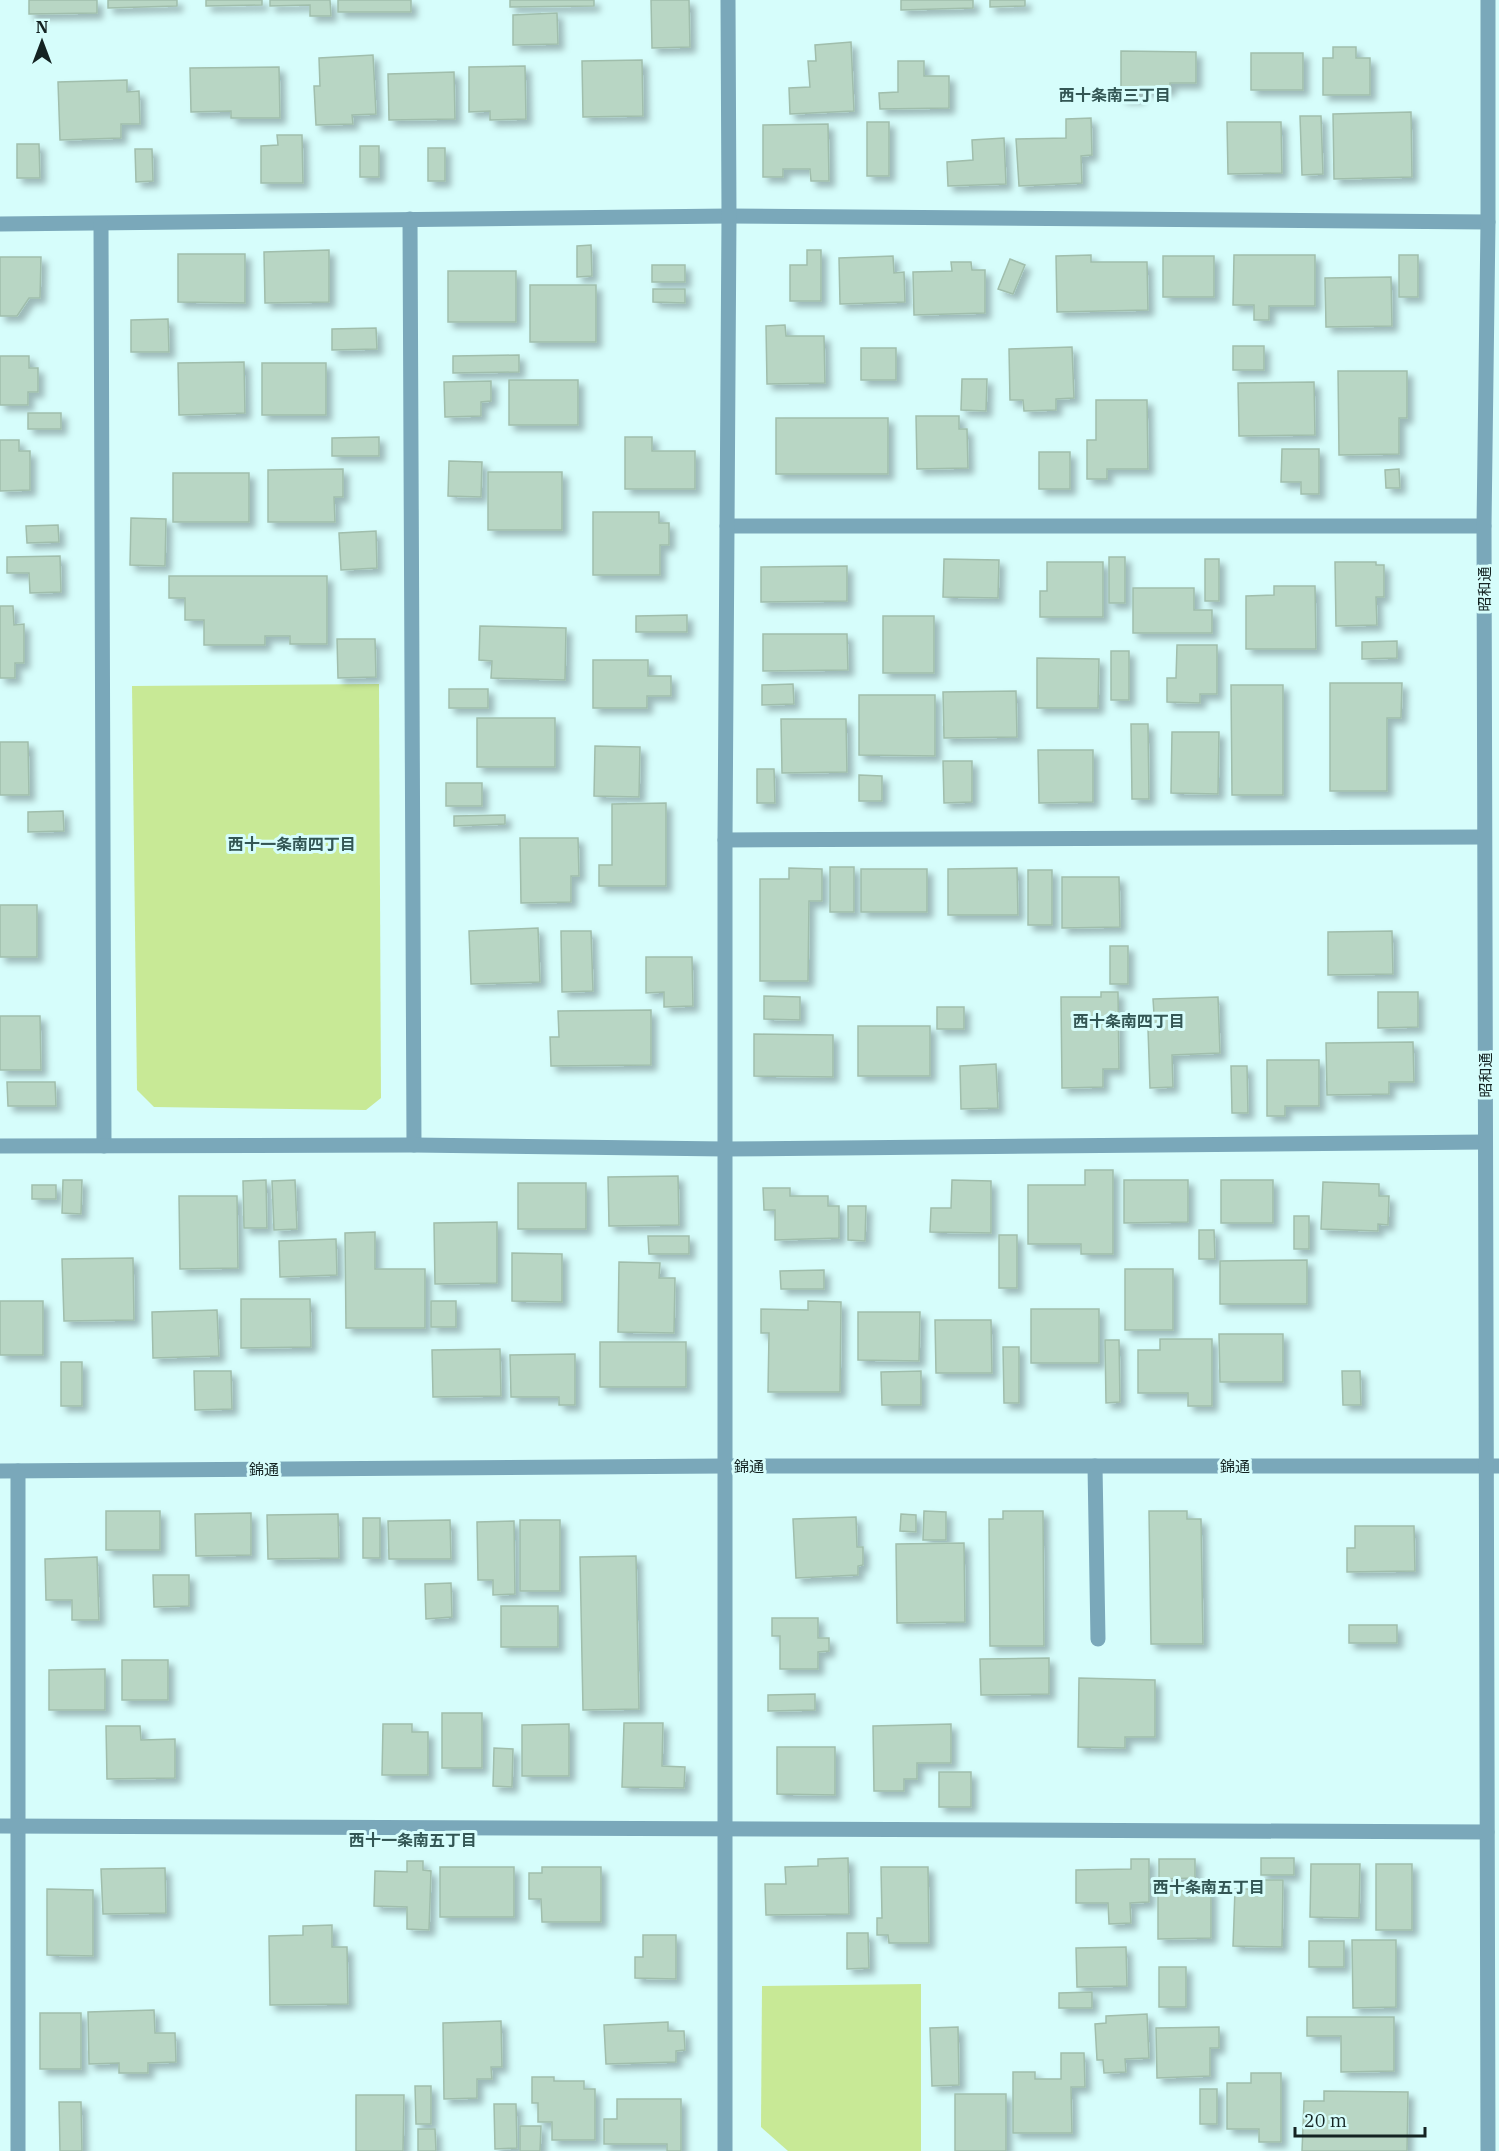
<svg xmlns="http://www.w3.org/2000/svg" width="1499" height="2151" font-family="'IBM Plex Serif','Noto Sans JP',serif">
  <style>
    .green { fill: #c8e996 }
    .building { fill: #b8d6c4; stroke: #a0beac; stroke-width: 1.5; filter: url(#shadow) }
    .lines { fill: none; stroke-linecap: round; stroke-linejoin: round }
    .minor { stroke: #7aa8ba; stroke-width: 15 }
    .labels { text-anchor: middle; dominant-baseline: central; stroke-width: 6; stroke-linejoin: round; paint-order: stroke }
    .street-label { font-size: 15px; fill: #142322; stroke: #d6fdfb }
    .neighbourhood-label { font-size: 16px; font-weight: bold; fill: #335654; stroke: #d6fdfb }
  </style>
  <defs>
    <filter id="shadow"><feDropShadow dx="5.5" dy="5.5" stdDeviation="3" flood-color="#0004"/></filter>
  </defs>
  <rect width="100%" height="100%" fill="#d6fdfb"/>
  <g class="green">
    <path d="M379,684L381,1098L366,1110L154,1107L137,1090L132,686Z"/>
    <path d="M921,1984V2151H788L761,2127L762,1986Z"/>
  </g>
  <g class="building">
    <path d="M29,0H97V13L29,14Z"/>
    <path d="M108,0H177V6L108,8Z"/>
    <path d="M206,0H262V5L206,6Z"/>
    <path d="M270,0H330L331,16H310V5L270,6Z"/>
    <rect x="338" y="0" width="73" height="12"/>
    <path d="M510,0H594V6L510,7Z"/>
    <path d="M651,0H689L690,47L652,48Z"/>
    <path d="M901,0H973V8L901,10Z"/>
    <path d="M990,0H1025V6L990,7Z"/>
    <path d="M557,13L558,44L513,45V15Z"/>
    <path d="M851,42L854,111L790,114L789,88L810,87L808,61H816L815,45Z"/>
    <path d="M1333,47H1356V58H1370V95H1323V58H1333Z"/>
    <path d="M1121,51L1196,52V83H1170V90H1139V98H1121Z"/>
    <rect x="1251" y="53" width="52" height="37"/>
    <path d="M373,55L376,114L352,115L353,124L316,125L314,86H320L319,58Z"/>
    <path d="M642,60L643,116L583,117L582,61Z"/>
    <path d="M898,61H924V76H949V108L880,109L879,93L898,92Z"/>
    <path d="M525,66L526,119L490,120V111L469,112V67Z"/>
    <path d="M279,67L280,118H231V111L191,112L190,68Z"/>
    <path d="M454,72L455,119L389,120L388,74Z"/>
    <path d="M127,80V92L139,91L140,124H121V138L60,140L58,82Z"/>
    <path d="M1411,112L1412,177L1334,179L1333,114Z"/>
    <path d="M1300,116H1321L1323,174L1302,175Z"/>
    <path d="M1091,118L1092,155L1081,156L1082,183L1019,186L1016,139L1066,138V119Z"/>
    <rect x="867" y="122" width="22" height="54"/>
    <path d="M1227,122H1281L1282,173L1228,174Z"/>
    <path d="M828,124L829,181H811L810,169H783V177H763V125Z"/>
    <path d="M277,135H302L303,183H261V146L278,145Z"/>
    <path d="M1004,138L1006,184L948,186L947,162L973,160L972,140Z"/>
    <path d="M17,144H39L40,178H17Z"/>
    <rect x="360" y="146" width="19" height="31"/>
    <rect x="428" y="148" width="17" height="33"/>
    <path d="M135,149H152L153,181L136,182Z"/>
    <path d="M591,245L592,276L577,277V246Z"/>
    <path d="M329,250V302L265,303L264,252Z"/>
    <path d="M807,250H821V301H790V265H807Z"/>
    <path d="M178,254H245V303L178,302Z"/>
    <path d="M1091,255V262H1147L1148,310L1057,312L1056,256Z"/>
    <path d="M1234,255H1315V306H1269V320H1254V305H1233Z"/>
    <rect x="1399" y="255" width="19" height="42"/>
    <path d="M893,256L894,273L904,272L905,302L840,304L839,258Z"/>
    <rect x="1163" y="256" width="51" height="41"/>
    <path d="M0,257H41L40,298H29L17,316H0Z"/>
    <path d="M1010,259L1025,265L1013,294L998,289Z"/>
    <path d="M951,262H971L972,270H985V313L914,315L913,272L952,271Z"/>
    <rect x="652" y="265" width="33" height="17"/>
    <rect x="448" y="271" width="68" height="51"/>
    <path d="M1391,277L1392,326L1326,327L1325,278Z"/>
    <rect x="530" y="285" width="66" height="57"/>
    <path d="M653,289H685V303L653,302Z"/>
    <path d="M168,319L169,352H131V320Z"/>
    <path d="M785,325L786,336H824L825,383L767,384L766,326Z"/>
    <path d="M376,328L377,349L332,350V329Z"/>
    <rect x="1233" y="346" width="31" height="24"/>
    <path d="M1072,347L1074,398L1056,399V410L1024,411L1023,400H1010L1009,349Z"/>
    <rect x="861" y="348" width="35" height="32"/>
    <path d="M519,355V372L453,373V356Z"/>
    <path d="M0,356H29V368H38V392H28V405H0Z"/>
    <path d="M244,362L245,413L179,415L178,363Z"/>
    <rect x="262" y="363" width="64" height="52"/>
    <path d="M1338,371H1407V418H1399V454L1339,455Z"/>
    <path d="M962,379H987L986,411L961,410Z"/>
    <rect x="509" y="380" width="69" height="45"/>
    <path d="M491,381V401L481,402V416L445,417L444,382Z"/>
    <path d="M1314,382L1315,435L1239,436L1238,383Z"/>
    <path d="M1096,400H1147L1148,469H1107V479H1087V440H1096Z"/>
    <rect x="28" y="413" width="33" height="16"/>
    <path d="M916,416H959V429H967L968,468L917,469Z"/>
    <rect x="776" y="418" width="112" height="56"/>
    <path d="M379,437V456H332V438Z"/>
    <path d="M625,437H652V451H695V489H625Z"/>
    <path d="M0,440H19V451H30V490L0,491Z"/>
    <path d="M1282,449H1319V494H1301V482H1281Z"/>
    <rect x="1039" y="452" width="31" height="37"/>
    <path d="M449,461L482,462L481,497L448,496Z"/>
    <path d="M343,469V497H334L335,522H268V470Z"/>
    <path d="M1399,469L1400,488H1386L1385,470Z"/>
    <rect x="488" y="472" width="74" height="58"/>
    <rect x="173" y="473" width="76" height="49"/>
    <path d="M593,512H659V523H669V545H660V575H593Z"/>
    <path d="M131,518L166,519L165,566L130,565Z"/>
    <path d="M58,525L59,542L27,543L26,526Z"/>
    <path d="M376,531L377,568L341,570L339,533Z"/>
    <path d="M60,556L61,592L30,593L29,573H7V557Z"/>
    <rect x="1109" y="557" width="16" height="46"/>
    <path d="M944,559L999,560L998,598L943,597Z"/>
    <rect x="1205" y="559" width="14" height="42"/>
    <path d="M1047,562H1103V617H1040V591H1047Z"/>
    <path d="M1335,562H1376V565H1384V597H1376L1377,625L1336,626Z"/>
    <path d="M847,566V601L761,602V567Z"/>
    <path d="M169,576H327V644H290V636H265V645H204V620H185V598H169Z"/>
    <path d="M1274,586H1315L1316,649H1246V596L1274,595Z"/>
    <path d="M1133,588H1194V610H1212V633H1133Z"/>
    <path d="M0,606H13L14,625L24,624V663H15V678H0Z"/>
    <path d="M687,615V632H636V616Z"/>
    <rect x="883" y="616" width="51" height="57"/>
    <path d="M480,626L566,628L565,680L491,678L492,661L479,660Z"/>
    <path d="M763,634H847L848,670L763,671Z"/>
    <path d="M337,639H375L376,677L338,678Z"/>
    <path d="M1397,641V658L1362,659V642Z"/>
    <path d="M1177,645H1217V694H1200V703L1167,702V678H1176Z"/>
    <rect x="1111" y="651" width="18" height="49"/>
    <path d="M1037,658L1099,659L1098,708H1037Z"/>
    <path d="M593,660H648V676H671V696H647V708H593Z"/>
    <path d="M1330,683H1402L1401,718H1387V791H1330Z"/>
    <path d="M793,684L794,704L762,705V685Z"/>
    <path d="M1231,685H1283V795H1232Z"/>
    <rect x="449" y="689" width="39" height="19"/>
    <path d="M1016,691L1017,737L944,738L943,692Z"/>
    <path d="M859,695H935V756L859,755Z"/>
    <rect x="477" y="718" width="78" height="49"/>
    <path d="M781,719H846L847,772L782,773Z"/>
    <path d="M1131,724H1148L1149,799H1132Z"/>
    <path d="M1172,732H1219L1218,794L1171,793Z"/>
    <path d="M0,742H28L29,795H0Z"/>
    <path d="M595,746L640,747L639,797L594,796Z"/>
    <path d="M1038,750H1093V802L1039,803Z"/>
    <path d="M943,761H972V802L944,803Z"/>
    <path d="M757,769H774L775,803H757Z"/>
    <path d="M859,775L882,776V801H859Z"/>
    <rect x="446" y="783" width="36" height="23"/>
    <path d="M666,803V886H599V865H612V804Z"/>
    <path d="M63,811L64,831L28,832V812Z"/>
    <path d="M505,815V824L454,826V816Z"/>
    <path d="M520,838H578L579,876H571V902L521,903Z"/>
    <rect x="830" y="867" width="24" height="45"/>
    <path d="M789,868L822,869V901H809L808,981H760V879H789Z"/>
    <path d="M1017,868L1018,915H948V869Z"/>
    <rect x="861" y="869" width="66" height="43"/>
    <rect x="1028" y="870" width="24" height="55"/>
    <path d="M1062,877H1119L1120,927L1062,928Z"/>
    <rect x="0" y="905" width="37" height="52"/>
    <path d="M538,928L540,982L471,984L469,931Z"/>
    <path d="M561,931H591L593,991L562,992Z"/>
    <path d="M1392,931L1393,974L1328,975V932Z"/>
    <rect x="1110" y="946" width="18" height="38"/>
    <path d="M646,957H692L693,1006L664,1007V992L646,993Z"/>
    <path d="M1101,992H1118L1119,1069H1103V1087L1062,1088L1061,997H1101Z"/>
    <path d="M1378,992H1418V1027L1378,1028Z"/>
    <path d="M764,996L800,997V1020L764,1019Z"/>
    <path d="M1218,997L1220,1053L1172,1055L1173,1087L1150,1088L1148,1029H1155L1153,999Z"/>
    <rect x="937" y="1007" width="27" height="22"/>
    <path d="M651,1010V1065L551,1066L550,1037H559L558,1011Z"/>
    <path d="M0,1016H40L41,1070H0Z"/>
    <rect x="858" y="1026" width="72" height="50"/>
    <path d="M754,1034L833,1035V1077L754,1076Z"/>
    <path d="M1413,1042L1414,1082H1389V1094L1327,1095L1326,1043Z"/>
    <path d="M1267,1060H1319V1106H1285V1116H1267Z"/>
    <path d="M996,1064L998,1108L961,1109L960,1066Z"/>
    <path d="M1231,1066H1247L1248,1113H1232Z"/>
    <path d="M7,1082H55L56,1106H8Z"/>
    <path d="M1085,1170H1113V1254H1081V1244H1028V1185H1085Z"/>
    <path d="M678,1176L679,1225L609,1226L608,1177Z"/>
    <path d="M63,1180H82L81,1214L62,1213Z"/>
    <path d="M266,1180L267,1228H244L243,1181Z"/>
    <path d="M295,1180L297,1229L274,1230L272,1181Z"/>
    <path d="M952,1180L991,1181V1233L930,1232L931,1208H951Z"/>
    <path d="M1124,1180H1188V1222L1124,1223Z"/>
    <rect x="1221" y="1180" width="52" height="43"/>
    <path d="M1323,1182L1379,1184V1196H1389L1388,1225L1378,1224V1231L1321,1229Z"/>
    <rect x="518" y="1183" width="68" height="46"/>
    <rect x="32" y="1185" width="24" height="14"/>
    <path d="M763,1188H790V1196H828V1206H839V1238L775,1240V1210H764Z"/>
    <path d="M179,1196H237L238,1268L180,1269Z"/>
    <path d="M848,1206H866L865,1241L848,1240Z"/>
    <rect x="1294" y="1216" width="15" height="33"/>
    <path d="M497,1222V1283L435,1284L434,1223Z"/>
    <path d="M1199,1230H1214L1215,1259H1199Z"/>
    <path d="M375,1232V1269H425V1328H346L345,1233Z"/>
    <rect x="999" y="1235" width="18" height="53"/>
    <path d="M648,1236H689V1254H649Z"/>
    <path d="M336,1239L337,1275L280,1277L279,1241Z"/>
    <path d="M512,1253L562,1254V1302L512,1301Z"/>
    <path d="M133,1258L134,1320L64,1321L62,1259Z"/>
    <path d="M1307,1260V1304H1220V1261Z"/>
    <path d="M619,1262L660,1263L659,1278H675L674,1333L618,1332Z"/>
    <rect x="1125" y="1269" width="48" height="61"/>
    <path d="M824,1270V1289H781L780,1271Z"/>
    <path d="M241,1299H310L311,1347L241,1348Z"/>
    <rect x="0" y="1301" width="43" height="54"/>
    <rect x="431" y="1301" width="25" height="26"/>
    <path d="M808,1301L841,1302L840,1392H768L769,1333H761V1309L808,1310Z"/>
    <rect x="1031" y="1309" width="68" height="54"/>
    <path d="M217,1310L219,1356L153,1358L152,1312Z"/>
    <path d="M858,1312H920L919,1361L858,1360Z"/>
    <path d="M935,1320H991L992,1373H936Z"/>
    <path d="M1219,1334H1283V1382H1220Z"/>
    <path d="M1160,1339H1212V1406H1188V1393H1138V1350H1160Z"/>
    <path d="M1105,1340H1119L1120,1402L1106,1403Z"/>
    <rect x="600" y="1342" width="86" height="45"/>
    <path d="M1003,1347H1019V1403H1004Z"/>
    <path d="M500,1349L501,1396L433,1397L432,1350Z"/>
    <path d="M575,1354V1405H559V1397H511L510,1355Z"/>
    <rect x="61" y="1362" width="21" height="44"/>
    <path d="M194,1371H231L232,1409L195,1410Z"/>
    <path d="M921,1371V1405H882L881,1372Z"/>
    <path d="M1342,1371H1360L1361,1405H1343Z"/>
    <rect x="106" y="1511" width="54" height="39"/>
    <path d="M924,1511L946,1512V1540H923Z"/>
    <path d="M1003,1511H1043L1044,1646H990L989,1519H1003Z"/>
    <path d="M1149,1511H1187V1519H1201L1203,1644H1151Z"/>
    <path d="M251,1513V1555L196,1556L195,1514Z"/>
    <path d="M338,1514L339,1558L268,1559L267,1515Z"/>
    <path d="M901,1514L916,1515V1532L900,1531Z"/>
    <path d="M856,1517L857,1547H863V1565L858,1566V1575L796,1578L793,1519Z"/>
    <rect x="363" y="1518" width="17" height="40"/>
    <path d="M450,1520L451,1559H389L388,1521Z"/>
    <rect x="520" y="1520" width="40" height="71"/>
    <path d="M514,1521L515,1594L493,1595V1580H478L477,1522Z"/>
    <path d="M1355,1526H1414L1415,1571L1347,1572V1548H1355Z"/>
    <path d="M964,1543L965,1622L897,1623L896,1544Z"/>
    <path d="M636,1556L639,1709L583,1710L580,1557Z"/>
    <path d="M97,1557L99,1620H72V1600H46L45,1559Z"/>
    <path d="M153,1575H189V1606L154,1607Z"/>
    <path d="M451,1583L452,1617L426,1619L425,1584Z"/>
    <rect x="501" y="1606" width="57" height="41"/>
    <path d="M772,1618H818V1638H829V1651L818,1652V1669H780V1636H772Z"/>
    <rect x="1349" y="1625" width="48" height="18"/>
    <path d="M1049,1658V1694L981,1695L980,1659Z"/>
    <rect x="122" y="1660" width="46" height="40"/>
    <path d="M105,1669V1710H49V1670Z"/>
    <path d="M1079,1678L1155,1680V1737H1125V1748L1078,1747Z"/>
    <path d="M815,1694V1710L768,1711V1695Z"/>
    <rect x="442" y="1713" width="40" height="55"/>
    <path d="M624,1723H663L662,1766L685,1767L684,1788L622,1787Z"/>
    <path d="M383,1724H412V1732H428V1775H382Z"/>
    <path d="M569,1724V1776H522V1725Z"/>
    <path d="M951,1724V1763H917V1779H904V1791H874L873,1726Z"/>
    <path d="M106,1726H140L141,1740L175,1739V1778L107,1779Z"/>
    <path d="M777,1747H835V1795L777,1794Z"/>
    <path d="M494,1748L513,1749L512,1787L493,1786Z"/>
    <rect x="939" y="1772" width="32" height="35"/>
    <path d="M848,1858L849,1914L766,1915L765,1884H786L785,1867L818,1866V1859Z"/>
    <rect x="1261" y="1858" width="33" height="17"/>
    <path d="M1131,1859H1149V1902L1130,1903L1131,1923L1109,1924L1108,1903H1076V1870L1131,1869Z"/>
    <path d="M1159,1859H1195V1878L1159,1879Z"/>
    <path d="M407,1861H423V1870L431,1871L429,1930L407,1929V1907L374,1906L375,1871L407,1872Z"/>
    <path d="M1311,1864H1360L1359,1918L1310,1917Z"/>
    <rect x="1376" y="1864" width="36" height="66"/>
    <rect x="440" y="1867" width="74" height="50"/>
    <path d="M542,1867H601V1922H542L541,1899H529V1873H542Z"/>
    <path d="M881,1867H928L929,1943H889L888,1935H877V1918H882Z"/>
    <path d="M165,1868L166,1913L103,1914L101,1869Z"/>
    <path d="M1251,1880H1283L1282,1947L1233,1946L1235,1889H1251Z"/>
    <path d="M1211,1888V1938L1158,1939V1889Z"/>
    <path d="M47,1889L93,1890V1956L47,1955Z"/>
    <path d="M332,1925V1947H347L348,2004L270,2005L269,1936L303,1935V1926Z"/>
    <path d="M847,1933H868L869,1968L847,1969Z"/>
    <path d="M643,1935H676V1979L635,1978V1957H643Z"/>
    <path d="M1352,1940H1396V2007L1353,2008Z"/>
    <rect x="1309" y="1941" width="35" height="26"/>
    <path d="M1126,1947L1127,1986L1077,1987L1076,1948Z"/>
    <rect x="1159" y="1967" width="27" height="40"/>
    <path d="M1092,1992V2008H1059V1993Z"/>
    <path d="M154,2010L155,2033H175L176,2062L148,2063V2073H119V2063L89,2064L88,2012Z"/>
    <rect x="40" y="2013" width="41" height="56"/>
    <path d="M1147,2014L1149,2058L1125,2059L1126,2072L1104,2073L1103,2060H1097L1095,2024L1106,2023V2016Z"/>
    <path d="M1307,2017H1394V2071L1341,2072V2036H1307Z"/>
    <path d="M501,2021L502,2067H491L492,2079H477V2098L444,2099L443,2023Z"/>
    <path d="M668,2022V2031H684L685,2050L676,2051V2062L606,2064L604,2025Z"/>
    <path d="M958,2027L959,2085L932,2086L930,2028Z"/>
    <path d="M1219,2027V2048H1210V2076L1157,2078L1156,2028Z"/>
    <path d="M1061,2053H1084L1085,2087H1071L1072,2133H1013V2072H1035V2079H1061Z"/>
    <path d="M1251,2073H1281V2142H1259V2129H1227V2083H1251Z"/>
    <path d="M532,2077H554V2081H584V2089H595V2140H552V2122H538V2103H532Z"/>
    <path d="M415,2086H431V2124H416Z"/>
    <rect x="1200" y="2089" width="17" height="35"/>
    <path d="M1324,2091L1408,2092L1407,2151H1302L1304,2101H1324Z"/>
    <rect x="955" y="2094" width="51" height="57"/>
    <path d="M356,2095H404L403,2151H356Z"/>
    <path d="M617,2099H681V2151H667V2144H604V2119H617Z"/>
    <path d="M59,2102H81L82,2151H60Z"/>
    <path d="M494,2104H516L517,2148L495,2149Z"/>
    <path d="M520,2126H541L540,2151H520Z"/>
    <path d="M418,2129H435L436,2151H418Z"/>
  </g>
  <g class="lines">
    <g class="minor">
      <path d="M410,219L414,1145"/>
      <path d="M0,224L729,216L1488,222"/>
      <path d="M101,224L104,1146"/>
      <path d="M727,526H1484"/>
      <path d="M725,840L1484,837"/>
      <path d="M0,1146L414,1145L725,1149L1485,1142"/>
      <path d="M1095,1466L1098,1639"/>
      <path d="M0,1471L724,1466H1499"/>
      <path d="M18,1471V2151"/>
      <path d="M0,1826L1487,1832"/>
      <path d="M725,2151V840L729,216L728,0"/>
      <path d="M1488,2151L1484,526L1488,222V0"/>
    </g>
  </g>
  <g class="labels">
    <g class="street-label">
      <text transform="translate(1484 589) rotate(-90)">昭和通</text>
      <text transform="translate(1485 1075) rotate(-90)">昭和通</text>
      <text x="749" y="1466">錦通</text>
      <text x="1235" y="1466">錦通</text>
      <text x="264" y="1469">錦通</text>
    </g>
    <g class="neighbourhood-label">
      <text x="1115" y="95">西十条南三丁目</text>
      <text x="292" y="844">西十一条南四丁目</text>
      <text x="1129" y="1021">西十条南四丁目</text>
      <text x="413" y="1840">西十一条南五丁目</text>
      <text x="1209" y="1887">西十条南五丁目</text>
    </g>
  </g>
  <g transform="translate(42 42)" stroke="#d6fdfb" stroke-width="4.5" paint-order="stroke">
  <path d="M0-4.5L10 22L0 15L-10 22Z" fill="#142322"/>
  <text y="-9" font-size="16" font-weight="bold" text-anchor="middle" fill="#142322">N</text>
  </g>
  <path d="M1295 2127v9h130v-9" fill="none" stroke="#142322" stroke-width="3"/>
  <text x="1304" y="2127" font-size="18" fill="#142322" stroke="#d6fdfb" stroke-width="4.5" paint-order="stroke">20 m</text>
</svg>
